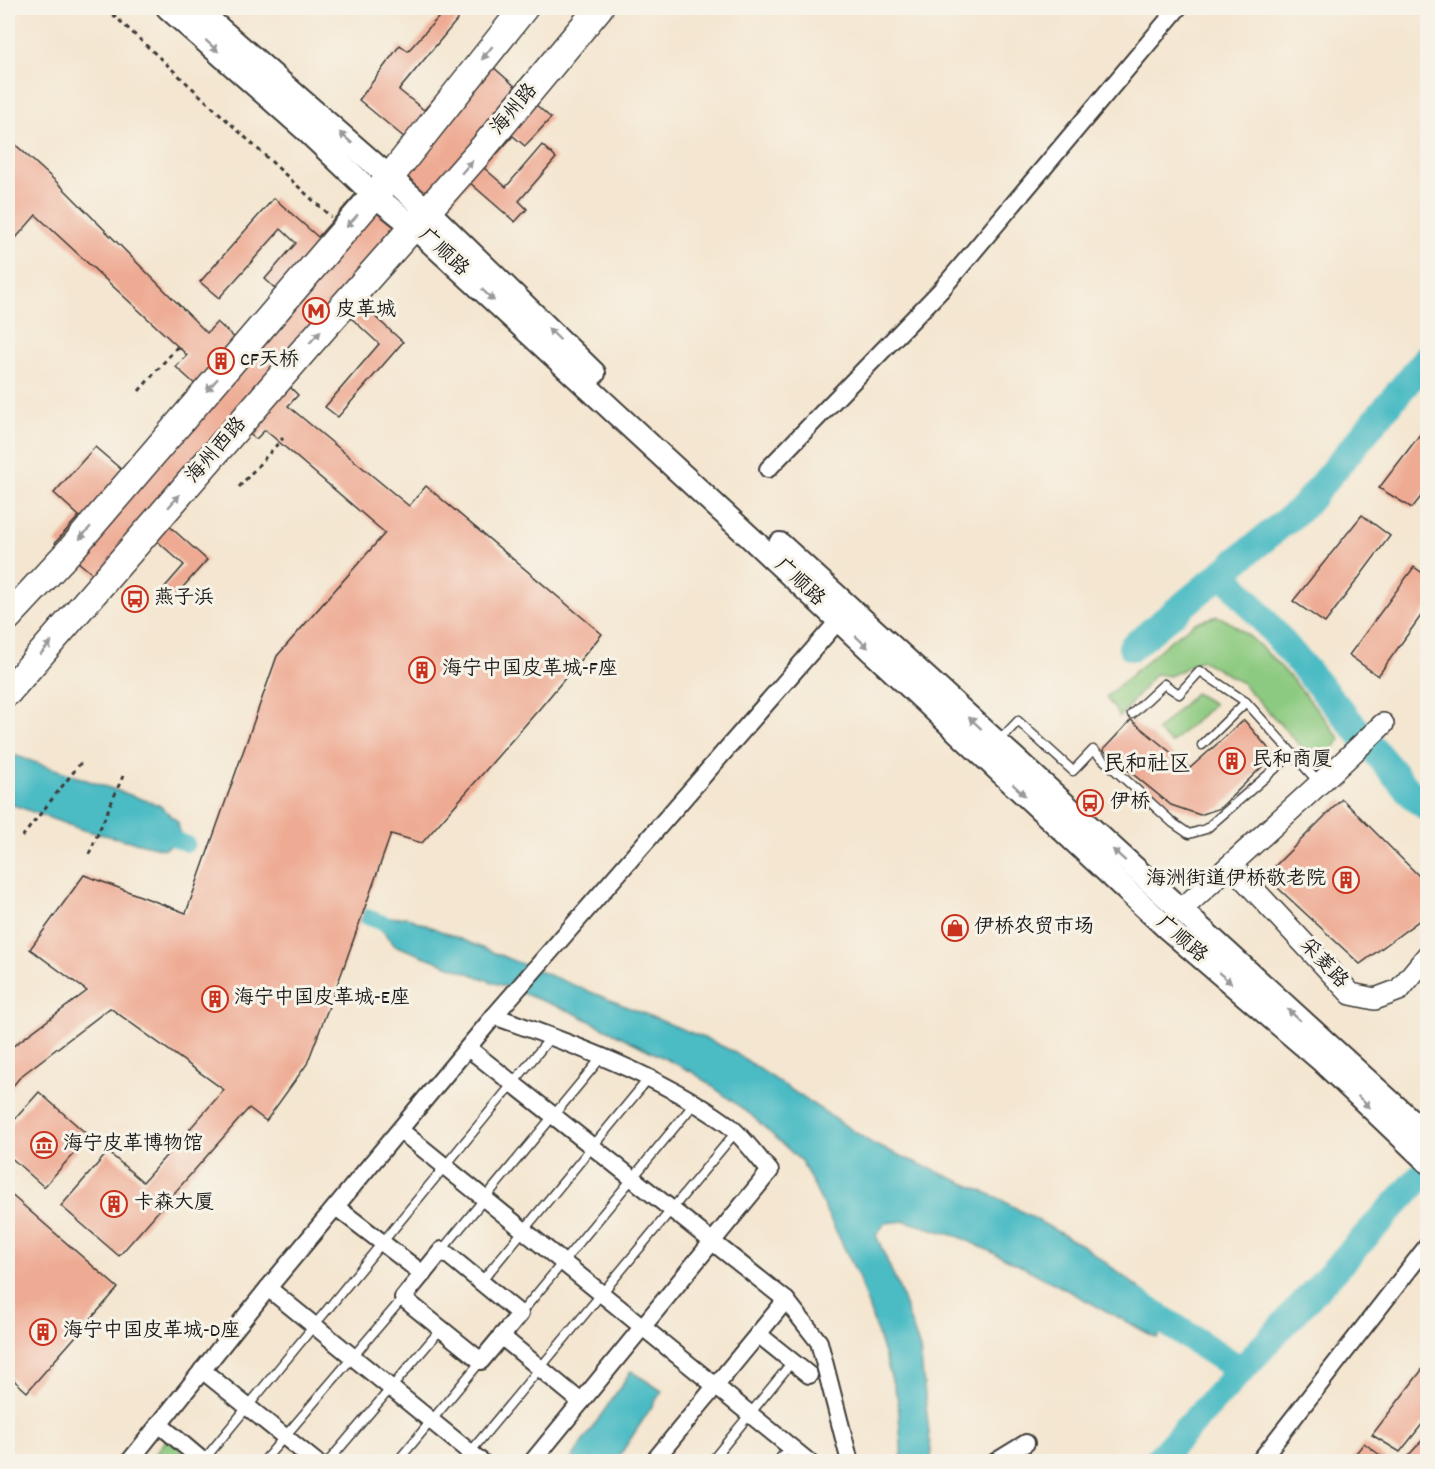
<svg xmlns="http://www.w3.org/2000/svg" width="1435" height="1469" font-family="Dekko,'LXGW WenKai TC',sans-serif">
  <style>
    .green { fill: #8dca81; stroke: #54734e; stroke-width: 1.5 }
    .water { fill: #4cbbc4; stroke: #346c70; stroke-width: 1.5 }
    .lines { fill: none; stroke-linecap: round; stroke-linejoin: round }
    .canal { stroke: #4cbbc4; stroke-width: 16 }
    .river { stroke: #4cbbc4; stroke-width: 28 }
    .building { fill: #eeaa93 }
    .service-casing { stroke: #3c3a37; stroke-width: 11 }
    .minor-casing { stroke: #3c3a37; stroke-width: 20 }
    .tertiary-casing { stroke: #3c3a37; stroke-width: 24 }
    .secondary-casing { stroke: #3c3a37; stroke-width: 26 }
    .trunk-casing { stroke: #3c3a37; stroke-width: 30 }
    .path { stroke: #3c3a37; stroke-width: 3; stroke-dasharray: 4.5 4.5; stroke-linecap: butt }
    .service { stroke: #fff; stroke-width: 8 }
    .minor { stroke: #fff; stroke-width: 16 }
    .tertiary { stroke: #fff; stroke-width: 21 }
    .secondary { stroke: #fff; stroke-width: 22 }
    .trunk { stroke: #fff; stroke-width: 27 }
    .oneway { fill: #999 }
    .labels { text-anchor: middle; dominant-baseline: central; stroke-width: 6; stroke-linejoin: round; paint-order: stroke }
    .street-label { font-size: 20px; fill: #1c1c1c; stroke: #f7f3e8 }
    .poi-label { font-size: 20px; fill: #1c1c1c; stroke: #f7f3e8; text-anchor: start }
    .quarter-label { font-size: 22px; fill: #1c1c1c; stroke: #f7f3e8 }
  </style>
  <rect width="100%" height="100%" fill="#f7f3e8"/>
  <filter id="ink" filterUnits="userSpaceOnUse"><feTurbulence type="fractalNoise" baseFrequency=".0167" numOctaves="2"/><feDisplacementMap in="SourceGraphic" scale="12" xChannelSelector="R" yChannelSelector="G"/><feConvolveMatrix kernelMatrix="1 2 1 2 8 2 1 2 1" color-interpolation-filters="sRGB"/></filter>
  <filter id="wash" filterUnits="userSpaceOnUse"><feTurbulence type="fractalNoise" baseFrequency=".008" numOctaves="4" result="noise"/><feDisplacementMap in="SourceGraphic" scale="24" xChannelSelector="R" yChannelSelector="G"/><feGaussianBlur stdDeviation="1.35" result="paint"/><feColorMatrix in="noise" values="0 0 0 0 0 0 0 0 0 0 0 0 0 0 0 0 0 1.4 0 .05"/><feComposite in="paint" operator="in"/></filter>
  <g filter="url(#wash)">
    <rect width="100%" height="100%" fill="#f4e6d0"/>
    <g class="green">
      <path d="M1217,616C1258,632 1313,703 1340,739L1324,762L1316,763L1241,682L1201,660L1170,676L1155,674L1120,717L1106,697L1172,639L1195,623Z"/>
      <path d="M1195,693L1214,704L1171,743L1157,731Z"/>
      <path d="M168,1438L196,1462H149Z"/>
    </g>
    <g class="water">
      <path d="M8,753L159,805L178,822L181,840L164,849L83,830L8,803Z"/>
      <path d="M406,917L709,1040L734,1052L873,1144L996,1197L1085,1247L1174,1315L1157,1338L1027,1269L960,1237L905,1221L885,1223L876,1235L899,1288L920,1349L932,1461H902L898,1400L879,1338L858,1276L802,1162L751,1115L694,1073L572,1012L394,945L373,919Z"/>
      <path d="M631,1371L662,1391L616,1461H570Z"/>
    </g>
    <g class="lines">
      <g class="canal">
        <path d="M160,833L187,844"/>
        <path d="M367,917L394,927"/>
      </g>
      <g class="river">
        <path d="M1223,572L1413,796L1428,808"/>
        <path d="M1132,647L1303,507L1428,357"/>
        <path d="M1137,1303L1241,1370"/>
        <path d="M1156,1462L1428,1169"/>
      </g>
    </g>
    <g id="blocks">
      <g class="building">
        <path d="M447,8H467L399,90L424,110L476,52L551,118L525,146L513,136L484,168L506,187L542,145L556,158L519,201L527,209L515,222L469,182L362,305L403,342L338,417L325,407L379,344L350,317L289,386L298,395L288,406L409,506L426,486L602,634L541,707L422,843L391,834L342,972L307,1064L266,1121L249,1108L119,1256L61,1206L108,1152L143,1182L224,1090L110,1008L21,1076L8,1092V1050L87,991L30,949L84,875L186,913L277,656L385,533L265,430L256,439L248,433L168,525L207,560L167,605L157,596L184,565L156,540L112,590L55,543L79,516L54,493L95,447L122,470L197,386L176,367L187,355L36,215L8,247V138L62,187L207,333L217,322L237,340L279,292L265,279L296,243L281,229L219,298L200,282L274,198L318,237L405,138L359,100L400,45L408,51Z"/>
        <path d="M1428,424V488L1412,508L1379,488Z"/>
        <path d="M1362,515L1390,536L1325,623L1293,601Z"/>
        <path d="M1414,567L1428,577V606L1378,676L1349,655Z"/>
        <path d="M1131,720L1190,768L1244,720L1274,755L1220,808L1200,815L1171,805L1103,750Z"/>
        <path d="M1342,799L1428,885V914L1360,964L1265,876Z"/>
        <path d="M39,1092L89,1136L44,1187L8,1155V1127Z"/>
        <path d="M8,1192L118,1288L27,1392L8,1375Z"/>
        <path d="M1428,1362V1417L1400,1452L1372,1435Z"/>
        <path d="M1428,1434V1462H1412L1407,1457Z"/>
        <path d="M1364,1443L1389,1462H1349Z"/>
      </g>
    </g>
  </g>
  <g filter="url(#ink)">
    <use href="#blocks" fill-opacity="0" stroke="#3c3a37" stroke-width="1.5"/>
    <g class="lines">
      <defs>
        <g id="service">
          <path d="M1132,714L1164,684L1179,694L1200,671L1246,702L1320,784"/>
          <path d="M998,742L1018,721L1073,771L1093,750L1173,823L1189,834L1206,829L1292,754"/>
          <path d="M1202,745L1246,702"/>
          <path d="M442,1250L601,1058"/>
          <path d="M481,1282L649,1078"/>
          <path d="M520,1314L694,1104"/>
          <path d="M203,1461L551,1037"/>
          <path d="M263,1462L403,1298"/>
          <path d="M328,1462L441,1329"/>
          <path d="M397,1462L481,1361"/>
          <path d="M462,1462L735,1133"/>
          <path d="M711,1462L792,1362"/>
          <path d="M777,1462L790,1446"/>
        </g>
        <g id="minor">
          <path d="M768,469L941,290L1178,8"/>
          <path d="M494,1016C573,1044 659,1075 727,1124C742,1135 757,1157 770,1171L532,1462"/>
          <path d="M468,1048L786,1300L819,1342L850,1462"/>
          <path d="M400,1130L809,1462"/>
          <path d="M336,1207L423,1274"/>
          <path d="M442,1250L520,1314L481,1361L403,1298Z"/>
          <path d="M268,1288L482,1462"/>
          <path d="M758,1334L809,1375"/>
          <path d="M501,1336L581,1402"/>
          <path d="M202,1370L316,1462"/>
          <path d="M159,1424L204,1462"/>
          <path d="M129,1462L268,1288L494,1016L846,612"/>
          <path d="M653,1462L786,1300"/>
          <path d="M995,1462L1026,1443"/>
          <path d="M1259,1462L1428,1245"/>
        </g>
        <g id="tertiary">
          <path d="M1231,865L1351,994L1375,999L1399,990L1428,955"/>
          <path d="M1180,911L1341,764L1383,724"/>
        </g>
        <g id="secondary">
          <path d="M168,8L307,131L374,195L414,227L754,541L1168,929L1322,1061L1428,1162"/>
          <path d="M196,8L428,211L594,373"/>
          <path d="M780,544L1428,1136"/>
        </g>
        <g id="trunk">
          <path d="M8,617L75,545L390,177L524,8"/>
          <path d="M8,692L306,348L482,149L599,8"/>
        </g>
      </defs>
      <use href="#service" class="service-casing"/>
      <use href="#minor" class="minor-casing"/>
      <use href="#tertiary" class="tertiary-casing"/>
      <use href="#secondary" class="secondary-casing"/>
      <use href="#trunk" class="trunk-casing"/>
      <g class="path">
        <path d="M106,8L331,217"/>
        <path d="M139,391L178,346"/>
        <path d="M239,487L283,438"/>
        <path d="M22,837L83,760"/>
        <path d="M89,854L123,776"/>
      </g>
      <use href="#service" class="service"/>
      <use href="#minor" class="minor"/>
      <use href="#tertiary" class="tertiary"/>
      <use href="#secondary" class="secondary"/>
      <use href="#trunk" class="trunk"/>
    </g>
    <defs><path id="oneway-solid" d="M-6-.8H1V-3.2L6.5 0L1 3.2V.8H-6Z" transform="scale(1.5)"/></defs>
    <g class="oneway">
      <use href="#oneway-solid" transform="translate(212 46) rotate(42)"/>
      <use href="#oneway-solid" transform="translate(487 53) rotate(128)"/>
      <use href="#oneway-solid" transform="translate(346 138) rotate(-139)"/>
      <use href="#oneway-solid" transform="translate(467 167) rotate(-49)"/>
      <use href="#oneway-solid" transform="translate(352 221) rotate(131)"/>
      <use href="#oneway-solid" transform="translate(488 295) rotate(43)"/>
      <use href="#oneway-solid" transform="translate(554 334) rotate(-136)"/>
      <use href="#oneway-solid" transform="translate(315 337) rotate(-48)"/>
      <use href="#oneway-solid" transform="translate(212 385) rotate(131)"/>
      <use href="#oneway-solid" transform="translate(174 501) rotate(-49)"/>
      <use href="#oneway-solid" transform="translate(85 533) rotate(131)"/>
      <use href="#oneway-solid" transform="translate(862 642) rotate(43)"/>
      <use href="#oneway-solid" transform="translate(46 648) rotate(-49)"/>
      <use href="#oneway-solid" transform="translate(975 723) rotate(-137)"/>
      <use href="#oneway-solid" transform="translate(1019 790) rotate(43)"/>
      <use href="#oneway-solid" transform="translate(1119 855) rotate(-138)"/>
      <use href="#oneway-solid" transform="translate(1225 978) rotate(41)"/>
      <use href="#oneway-solid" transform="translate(1294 1015) rotate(-138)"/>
      <use href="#oneway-solid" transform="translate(1364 1102) rotate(44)"/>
    </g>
  </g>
  <defs>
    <symbol id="metro-ring" viewBox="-11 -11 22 22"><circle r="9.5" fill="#f7f3e8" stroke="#c8321e" stroke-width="1.5"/><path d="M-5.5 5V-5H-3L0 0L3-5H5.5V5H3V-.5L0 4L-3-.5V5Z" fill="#c8321e"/></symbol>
    <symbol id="building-ring" viewBox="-11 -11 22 22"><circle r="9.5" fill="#f7f3e8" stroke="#c8321e" stroke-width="1.5"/><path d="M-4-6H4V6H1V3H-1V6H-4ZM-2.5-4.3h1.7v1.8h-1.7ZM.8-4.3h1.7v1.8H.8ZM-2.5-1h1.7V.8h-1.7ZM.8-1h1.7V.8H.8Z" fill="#c8321e"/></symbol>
    <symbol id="bus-ring" viewBox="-11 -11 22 22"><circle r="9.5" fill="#f7f3e8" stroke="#c8321e" stroke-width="1.5"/><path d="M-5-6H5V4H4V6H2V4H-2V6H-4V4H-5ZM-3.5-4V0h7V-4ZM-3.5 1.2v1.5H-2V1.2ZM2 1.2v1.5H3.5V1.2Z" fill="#c8321e"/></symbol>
    <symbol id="shop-ring" viewBox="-11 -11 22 22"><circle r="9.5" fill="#f7f3e8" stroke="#c8321e" stroke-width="1.5"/><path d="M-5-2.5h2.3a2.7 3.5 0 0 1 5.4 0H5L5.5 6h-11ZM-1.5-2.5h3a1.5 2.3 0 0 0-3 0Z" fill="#c8321e"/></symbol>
    <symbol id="museum-ring" viewBox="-11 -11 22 22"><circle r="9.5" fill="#f7f3e8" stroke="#c8321e" stroke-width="1.5"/><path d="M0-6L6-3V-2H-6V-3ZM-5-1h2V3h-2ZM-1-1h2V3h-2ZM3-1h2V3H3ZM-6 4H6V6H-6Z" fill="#c8321e"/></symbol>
  </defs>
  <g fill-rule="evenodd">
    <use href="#metro-ring" x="301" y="296" width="30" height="30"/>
    <use href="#building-ring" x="206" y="346" width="30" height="30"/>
    <use href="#bus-ring" x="120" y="584" width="30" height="30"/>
    <use href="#building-ring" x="407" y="655" width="30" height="30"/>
    <use href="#building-ring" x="1217" y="746" width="30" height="30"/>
    <use href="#bus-ring" x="1075" y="788" width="30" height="30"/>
    <use href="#building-ring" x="1331" y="865" width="30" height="30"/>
    <use href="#shop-ring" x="940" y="913" width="30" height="30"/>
    <use href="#building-ring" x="200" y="984" width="30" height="30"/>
    <use href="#museum-ring" x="29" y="1130" width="30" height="30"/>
    <use href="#building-ring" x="99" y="1189" width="30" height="30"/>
    <use href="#building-ring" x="28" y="1317" width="30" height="30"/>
  </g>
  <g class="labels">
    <g class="street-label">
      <text transform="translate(515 110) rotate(-50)">海州路</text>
      <text transform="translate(443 253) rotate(43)">广顺路</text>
      <text transform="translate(217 451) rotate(-49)">海州西路</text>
      <text transform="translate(799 583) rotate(43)">广顺路</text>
      <text transform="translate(1181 940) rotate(41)">广顺路</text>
      <text transform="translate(1323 964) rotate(47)">采菱路</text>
    </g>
    <g class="poi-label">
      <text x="336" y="311">皮革城</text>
      <text x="240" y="361">CF天桥</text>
      <text x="154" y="599">燕子浜</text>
      <text x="442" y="670">海宁中国皮革城-F座</text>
      <text x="1252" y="761">民和商厦</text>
      <text x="1110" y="803">伊桥</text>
      <text x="1326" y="880" text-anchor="end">海洲街道伊桥敬老院</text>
      <text x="974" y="928">伊桥农贸市场</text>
      <text x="234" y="999">海宁中国皮革城-E座</text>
      <text x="63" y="1145">海宁皮革博物馆</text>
      <text x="134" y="1204">卡森大厦</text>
      <text x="63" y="1332">海宁中国皮革城-D座</text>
    </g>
    <g class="quarter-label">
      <text x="1147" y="765">民和社区</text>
    </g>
  </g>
  <rect width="1435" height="1469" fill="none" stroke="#f7f3e8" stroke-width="30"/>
</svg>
